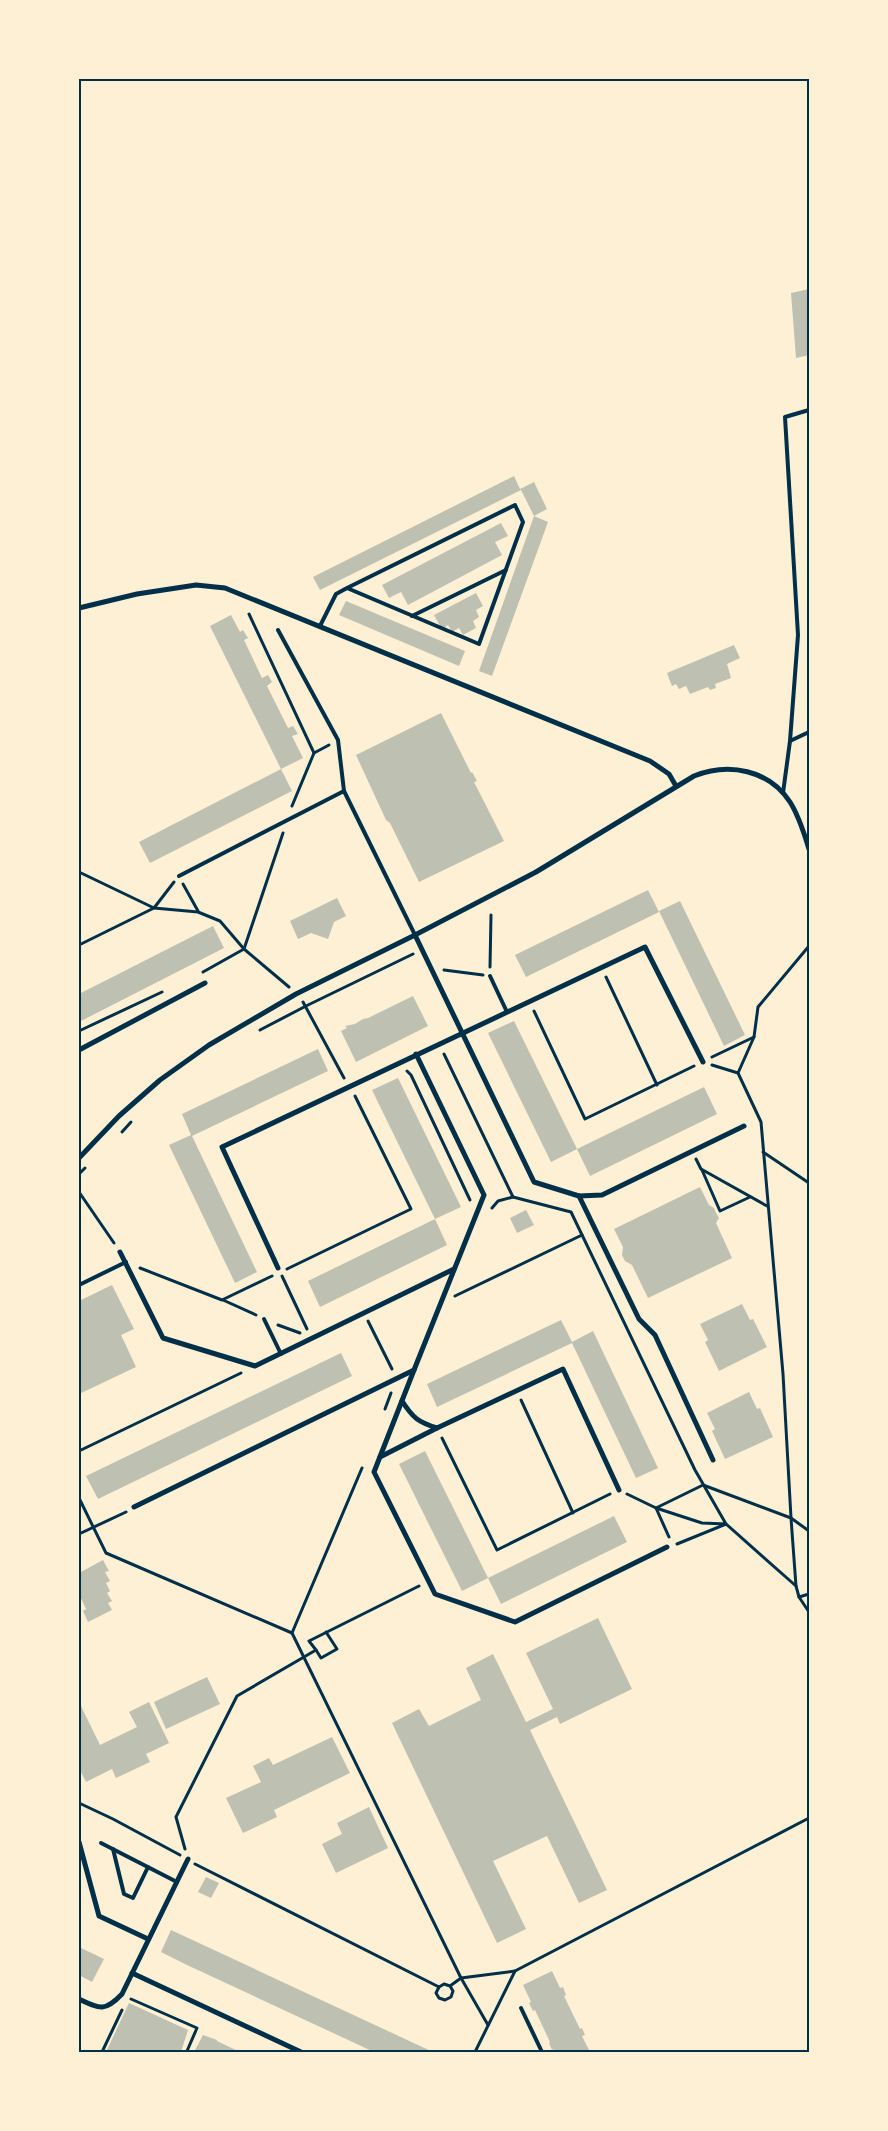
<svg xmlns="http://www.w3.org/2000/svg" width="888" height="2131" font-family="Georgia,serif">
  <style>
    .building { fill: #bec0b2 }
    .lines { fill: none; stroke-linecap: round; stroke-linejoin: round }
    .path { stroke: #003049; stroke-width: 3 }
    .service { stroke: #003049; stroke-width: 4 }
    .minor { stroke: #003049; stroke-width: 5 }
    .neatline { fill: none; stroke: #003049; stroke-width: 2 }
  </style>
  <rect width="100%" height="100%" fill="#fdf0d5"/>
  <g class="building">
    <path d="M809,289V355L796,358L791,293Z"/>
    <path d="M514,476L520,489L534,482L547,509L534,516L521,490L320,590L313,577Z"/>
    <path d="M534,516L548,522L492,676L479,671Z"/>
    <path d="M501,523L508,536L495,542L502,555L408,605L401,592L389,598L382,585Z"/>
    <path d="M476,593L483,606L476,610L479,617L473,621L476,628L463,635L459,628L452,632L448,625L442,629L434,615Z"/>
    <path d="M346,601L465,651L459,666L339,615Z"/>
    <path d="M231,615L240,632L243,630L248,638L244,640L262,678L268,675L272,682L267,686L288,728L293,726L298,734L292,736L303,758L281,769L210,626Z"/>
    <path d="M734,645L740,658L727,664L731,678L715,684L716,688L710,690L708,687L690,694L686,686L679,689L676,684L672,686L667,673Z"/>
    <path d="M441,713L471,773L472,772L477,781L474,782L504,841L419,882L390,823L386,820L356,755Z"/>
    <path d="M281,769L292,791L150,863L139,842Z"/>
    <path d="M648,890L659,912L526,977L515,955Z"/>
    <path d="M337,898L346,916L334,922L328,939L311,933L298,939L290,921Z"/>
    <path d="M680,901L745,1035L724,1046L659,911Z"/>
    <path d="M213,926L224,948L79,1022V994Z"/>
    <path d="M413,996L428,1026L356,1062L341,1031L347,1028L345,1026L355,1024L363,1019L368,1018Z"/>
    <path d="M514,1021L577,1149L551,1162L488,1033Z"/>
    <path d="M318,1049L328,1071L192,1136L257,1272L235,1283L169,1145L191,1135L182,1114Z"/>
    <path d="M398,1078L461,1207L435,1219L372,1090Z"/>
    <path d="M704,1087L717,1114L590,1176L577,1149Z"/>
    <path d="M700,1187L709,1205L714,1208L716,1213L719,1218L716,1223L732,1258L648,1298L632,1265L625,1261L622,1255L623,1247L614,1229Z"/>
    <path d="M526,1210L534,1225L517,1233L510,1218Z"/>
    <path d="M435,1219L447,1245L320,1307L308,1281Z"/>
    <path d="M112,1285L134,1329L121,1335L136,1367L79,1394V1301Z"/>
    <path d="M742,1304L750,1320L753,1319L767,1347L719,1371L705,1342L708,1340L700,1324Z"/>
    <path d="M561,1320L572,1342L593,1331L658,1468L636,1478L572,1343L437,1407L427,1384Z"/>
    <path d="M341,1353L352,1376L98,1499L86,1476Z"/>
    <path d="M749,1392L757,1409L760,1408L773,1437L725,1459L712,1431L715,1429L707,1413Z"/>
    <path d="M425,1451L488,1578L462,1591L399,1464Z"/>
    <path d="M614,1516L627,1542L501,1604L488,1578Z"/>
    <path d="M103,1560L109,1571L105,1572L110,1581L106,1583L110,1591L107,1593L112,1601L108,1603L112,1610L88,1622L83,1611L86,1609L79,1594V1568L81,1572Z"/>
    <path d="M598,1618L632,1689L560,1724L557,1717L530,1730L607,1890L579,1903L547,1836L493,1861L526,1929L497,1943L392,1723L419,1709L429,1726L481,1700L466,1668L493,1654L526,1722L553,1709L526,1653Z"/>
    <path d="M207,1677L220,1704L166,1729L154,1702Z"/>
    <path d="M79,1702L100,1745L137,1727L129,1712L149,1702L169,1743L146,1754L150,1762L116,1778L112,1769L86,1782L79,1768Z"/>
    <path d="M332,1737L350,1773L274,1810L277,1817L243,1833L226,1798L261,1782L253,1766L269,1758L273,1765Z"/>
    <path d="M369,1807L388,1848L336,1873L322,1844L342,1834L337,1823Z"/>
    <path d="M206,1877L219,1883L211,1898L198,1892Z"/>
    <path d="M171,1930L433,2052H374L187,1965L161,1952Z"/>
    <path d="M79,1947L104,1959L92,1982L79,1975Z"/>
    <path d="M552,1971L560,1988L563,1987L566,1995L564,1996L580,2029L582,2028L585,2035L582,2036L590,2052H555L554,2049L552,2050L549,2043L550,2042L535,2010L533,2011L529,2003L531,2002L523,1985Z"/>
    <path d="M129,2003L188,2030L181,2052H106Z"/>
    <path d="M203,2035L217,2040V2041L240,2052H194Z"/>
  </g>
  <g class="lines">
    <g class="path">
      <path d="M249,614L314,753L292,806"/>
      <path d="M314,753L329,745"/>
      <path d="M79,872L154,908L198,912L220,921L244,949L289,987"/>
      <path d="M183,884L198,911"/>
      <path d="M79,945L154,908L174,882"/>
      <path d="M490,967L491,915"/>
      <path d="M444,970L483,975"/>
      <path d="M203,972L244,949L283,833"/>
      <path d="M606,977L657,1085"/>
      <path d="M303,1002L344,1078"/>
      <path d="M534,1011L585,1119L694,1066"/>
      <path d="M260,1030L306,1006L413,954"/>
      <path d="M79,1031L162,992"/>
      <path d="M444,1054L513,1197L571,1212L695,1470L726,1524L702,1523L656,1508"/>
      <path d="M712,1057L754,1037L758,1007L809,946"/>
      <path d="M712,1065L738,1073L761,1122L783,1374L791,1518L809,1531"/>
      <path d="M407,1071L411,1075L470,1200"/>
      <path d="M738,1073L754,1037"/>
      <path d="M122,1132L131,1122"/>
      <path d="M763,1152L809,1183"/>
      <path d="M696,1159L701,1169L767,1206"/>
      <path d="M702,1170L720,1211L750,1197"/>
      <path d="M79,1174L85,1168"/>
      <path d="M79,1192L114,1243"/>
      <path d="M492,1208L498,1201L513,1197"/>
      <path d="M140,1268L222,1300L272,1276"/>
      <path d="M287,1269L411,1209L355,1096"/>
      <path d="M282,1276L307,1329"/>
      <path d="M455,1296L582,1235"/>
      <path d="M223,1300L256,1315"/>
      <path d="M368,1321L392,1369"/>
      <path d="M278,1325L300,1333"/>
      <path d="M521,1400L573,1513"/>
      <path d="M385,1409L391,1393"/>
      <path d="M442,1438L497,1550L610,1494"/>
      <path d="M79,1451L241,1373"/>
      <path d="M627,1494L656,1508L669,1537"/>
      <path d="M79,1498L106,1553L292,1633L461,1978L488,2025"/>
      <path d="M656,1508L703,1485L791,1518L796,1586L799,1597L809,1612"/>
      <path d="M79,1534L126,1512"/>
      <path d="M677,1544L726,1524L796,1586"/>
      <path d="M799,1597L809,1594"/>
      <path d="M292,1633L362,1468"/>
      <path d="M316,1650L321,1658L337,1649L326,1632"/>
      <path d="M79,1803L113,1819L180,1855"/>
      <path d="M185,1849L176,1817L237,1696L316,1650L309,1641L419,1586"/>
      <path d="M195,1864L439,1987"/>
      <path d="M450,1986L453,1991L451,1997L445,2000L439,1998L436,1993L439,1987L444,1984L450,1986L461,1978L515,1971"/>
      <path d="M131,1999L197,2028L187,2051L189,2052"/>
      <path d="M102,2052L122,2010"/>
      <path d="M475,2052L515,1971L809,1818"/>
    </g>
    <g class="service">
      <path d="M412,616L506,570"/>
      <path d="M320,626L336,594L347,588L515,505L523,522L479,644L347,588"/>
      <path d="M278,630L338,740L344,791L415,935"/>
      <path d="M790,741L809,732"/>
      <path d="M783,793L790,741L798,635L785,417L809,410"/>
      <path d="M179,876L344,791"/>
      <path d="M490,976L507,1012"/>
      <path d="M79,1285L126,1262"/>
      <path d="M264,1319L281,1354"/>
      <path d="M101,1843L177,1882"/>
      <path d="M113,1849L124,1894L133,1898L148,1867"/>
      <path d="M521,2008L542,2052"/>
    </g>
    <g class="minor">
      <path d="M79,608L137,594L196,585L225,588L650,761L669,774L676,786"/>
      <path d="M415,935L534,1182L579,1196L639,1319L655,1335L713,1460"/>
      <path d="M79,1050L205,983"/>
      <path d="M79,1158L119,1116L160,1080L209,1045L296,994L415,935L536,872L694,776C729,762 769,770 790,802C799,816 804,833 809,849"/>
      <path d="M579,1196L602,1195L744,1126"/>
      <path d="M120,1252L163,1338L255,1366L454,1269"/>
      <path d="M278,1268L222,1147L645,947L703,1062"/>
      <path d="M414,1370L374,1472L435,1594L515,1622L667,1547"/>
      <path d="M402,1401C413,1418 418,1422 437,1428L563,1369L619,1490"/>
      <path d="M380,1457L437,1428"/>
      <path d="M134,1507L414,1370L484,1195L416,1054"/>
      <path d="M79,1842L99,1916L148,1939"/>
      <path d="M132,1973L301,2052"/>
      <path d="M79,1999C100,2009 105,2012 122,1994L188,1859"/>
    </g>
  </g>
  <rect width="888" height="2131" fill="none" stroke="#fdf0d5" stroke-width="160"/>
  <rect x="80" y="80" width="728" height="1971" class="neatline"/>
</svg>
